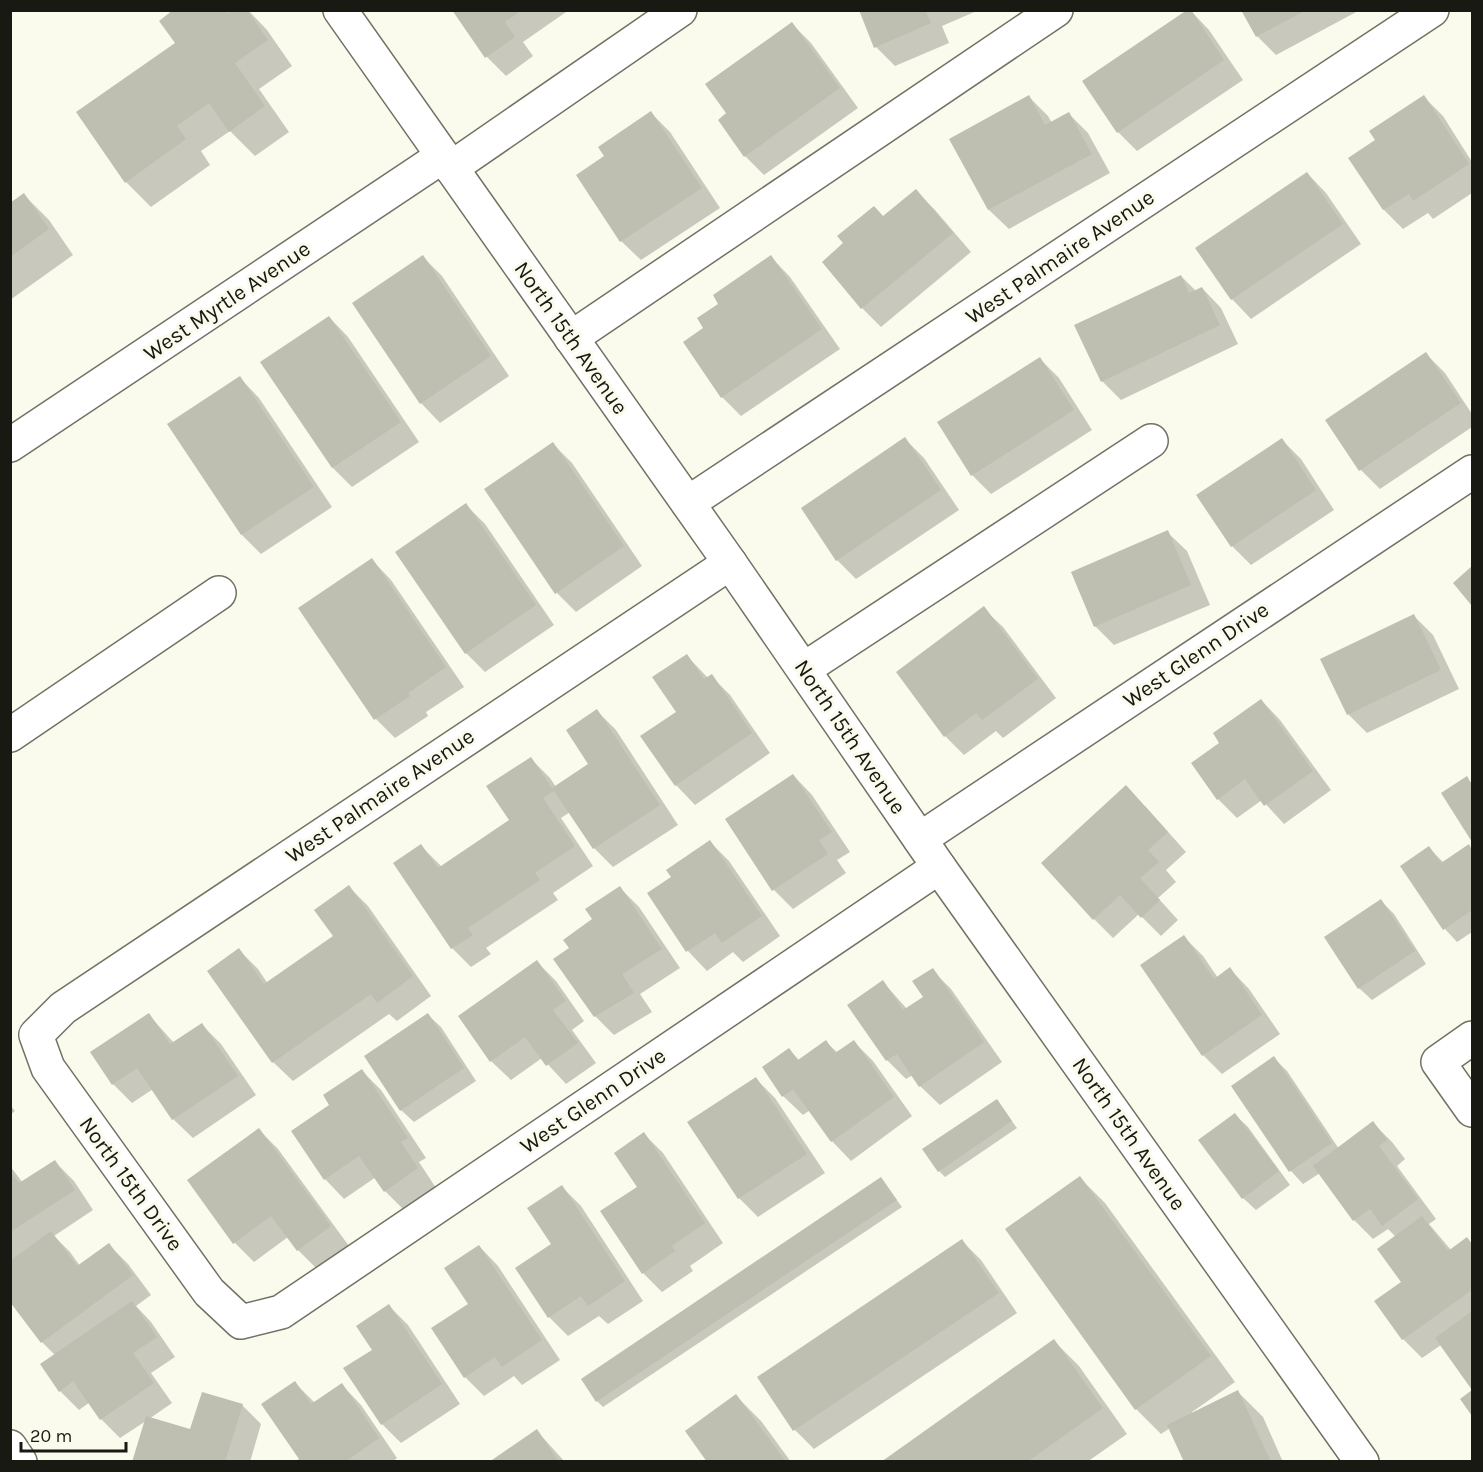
<svg xmlns="http://www.w3.org/2000/svg" width="1483" height="1472" font-family="Karla,sans-serif">
  <style>
    .shadow { fill: #0003 }
    .building { fill: #bebfb1 }
    .lines { fill: none; stroke-linecap: round; stroke-linejoin: round }
    .minor-casing { stroke: #717265; stroke-width: 36 }
    .minor { stroke: #fff; stroke-width: 33 }
    .labels { text-anchor: middle; dominant-baseline: central; stroke-width: 6; stroke-linejoin: round; paint-order: stroke }
    .street-label { font-size: 22px; fill: #181913; stroke: #fafbec }
  </style>
  <rect width="100%" height="100%" fill="#fafbec"/>
  <g class="shadow">
    <path d="M176,10H231L232,12L248,10L267,30L292,66L259,89L289,132L255,156L230,131L201,151L210,165L151,207L126,182L177,43Z"/>
    <path d="M454,10H569L523,42L533,56L506,76L487,57Z"/>
    <path d="M860,10H979L942,26L949,43L895,66L876,47Z"/>
    <path d="M1190,10L1209,30L1243,80L1137,151L1118,132Z"/>
    <path d="M1243,10H1360L1276,55L1257,36Z"/>
    <path d="M792,24L811,43L858,108L764,175L745,156L728,114Z"/>
    <path d="M1029,97L1048,116L1052,123L1069,114L1088,133L1110,173L1009,229L989,210L951,139Z"/>
    <path d="M1424,97L1443,116L1472,162V193L1433,219L1428,213L1403,229L1384,210L1350,158L1377,140Z"/>
    <path d="M651,113L670,132L720,208L641,260L621,241L578,175L606,157Z"/>
    <path d="M1307,173L1326,193L1361,244L1251,319L1232,299L1197,248Z"/>
    <path d="M916,191L935,210L971,252L881,327L862,308L883,218Z"/>
    <path d="M24,195L49,220L73,255L10,300V205Z"/>
    <path d="M423,257L442,276L509,376L440,423L421,403L354,304Z"/>
    <path d="M771,257L790,277L840,349L741,416L722,397L705,329Z"/>
    <path d="M1181,276L1196,291L1202,288L1221,308L1238,344L1121,400L1102,381Z"/>
    <path d="M329,317L348,337L419,442L352,487L333,468Z"/>
    <path d="M1426,354L1445,373L1472,414V427L1380,489L1361,470L1327,420Z"/>
    <path d="M1039,358L1059,378L1092,430L991,494L972,475Z"/>
    <path d="M240,378L259,398L332,507L261,554L242,535L169,425Z"/>
    <path d="M905,439L924,458L959,510L856,579L837,560Z"/>
    <path d="M1282,440L1301,459L1334,510L1251,565L1232,546Z"/>
    <path d="M553,444L572,463L642,566L576,612L557,593Z"/>
    <path d="M466,505L485,524L554,625L485,672L466,653Z"/>
    <path d="M1167,532L1187,551L1210,605L1114,645L1095,626Z"/>
    <path d="M372,560L391,580L464,687L426,712L428,716L395,738L376,719L301,609Z"/>
    <path d="M983,608L1003,627L1056,698L1003,738L996,731L964,755L945,736L898,672Z"/>
    <path d="M1414,616L1433,635L1459,689L1367,733L1348,714Z"/>
    <path d="M687,656L708,678L711,676L730,695L770,753L695,805L676,785L678,712Z"/>
    <path d="M1261,700L1280,720L1331,790L1284,824L1262,800L1237,818L1218,799L1221,743Z"/>
    <path d="M597,711L616,730L678,825L613,867L594,848L570,812L561,818L593,866L553,893L558,900L486,948L491,954L471,967L452,948L396,863L421,846L442,867L511,821L531,759L550,778L556,787L590,764Z"/>
    <path d="M793,775L812,795L850,852L837,860L846,873L793,909L774,890Z"/>
    <path d="M1467,778L1472,784V839L1443,794Z"/>
    <path d="M1145,806L1186,852L1166,870L1176,882L1158,898L1178,920L1161,936L1139,914L1113,938L1094,919Z"/>
    <path d="M710,842L729,861L780,936L743,962L733,952L707,971L688,951L649,893L673,877Z"/>
    <path d="M1468,846L1472,850V932L1457,942L1445,929L1402,866L1429,848L1443,862Z"/>
    <path d="M349,887L368,906L431,996L397,1021L389,1014L293,1081L273,1062L209,971L239,950L258,969L268,984L335,937Z"/>
    <path d="M620,888L639,907L680,968L640,994L652,1012L614,1035L595,1016L571,949Z"/>
    <path d="M1381,901L1394,914L1426,964L1372,1000L1359,988Z"/>
    <path d="M1184,937L1203,956L1218,978L1230,969L1249,989L1280,1034L1222,1074L1203,1055Z"/>
    <path d="M537,962L556,981L584,1021L572,1030L596,1063L566,1084L542,1058L511,1080L491,1061L460,1017Z"/>
    <path d="M932,970L951,989L1002,1062L940,1105L920,1086L913,1075L906,1079L887,1060L883,982L907,1009L925,997Z"/>
    <path d="M149,1015L174,1043L202,1025L221,1044L256,1095L193,1138L173,1119L153,1089L132,1103L113,1084L92,1053Z"/>
    <path d="M428,1015L441,1027L476,1081L414,1122L401,1110Z"/>
    <path d="M826,1042L838,1053L854,1042L873,1061L912,1116L851,1161L832,1141L810,1110L803,1115L783,1096L764,1068L789,1050L800,1061Z"/>
    <path d="M1274,1058L1287,1071L1339,1149L1373,1123L1392,1142L1405,1159L1397,1166L1436,1219L1429,1224L1451,1250L1467,1239L1472,1244V1388L1441,1345L1422,1358L1403,1339V1283L1396,1237L1388,1229L1373,1239L1354,1220L1320,1173L1303,1184L1291,1171L1233,1086Z"/>
    <path d="M362,1071L381,1090L426,1158L419,1162L436,1188L404,1210L385,1191L376,1177L344,1199L325,1179L293,1131L331,1105Z"/>
    <path d="M756,1079L775,1098L825,1173L758,1217L739,1198Z"/>
    <path d="M997,1101L1017,1128L945,1177L939,1171Z"/>
    <path d="M10,1105L15,1111L10,1115Z"/>
    <path d="M1235,1115L1248,1127L1290,1185L1256,1210L1243,1198Z"/>
    <path d="M259,1130L278,1149L349,1246L317,1269L298,1250L288,1237L254,1262L235,1243L189,1181Z"/>
    <path d="M644,1134L663,1153L723,1243L690,1266L693,1271L662,1292L643,1273L639,1187Z"/>
    <path d="M55,1162L74,1181L93,1210L54,1236L70,1252L80,1266L109,1245L128,1264L151,1295L136,1306L151,1322L175,1357L151,1373L172,1403L149,1419L191,1431L242,1405L261,1424L250,1462H133L146,1421L120,1438L101,1419L90,1402L79,1410L60,1391L55,1355L42,1342L10,1300V1166L23,1183Z"/>
    <path d="M1080,1178L1105,1203L1235,1382L1192,1412L1193,1414L1238,1392L1263,1417L1283,1462H1186L1170,1428L1161,1434L1136,1409L1007,1229Z"/>
    <path d="M881,1179L902,1207L603,1407L597,1401L583,1379Z"/>
    <path d="M562,1187L581,1206L643,1301L608,1324L599,1316L568,1336L549,1317L553,1244Z"/>
    <path d="M962,1241L981,1260L1017,1313L814,1449L795,1430L759,1378Z"/>
    <path d="M479,1246L498,1266L560,1360L522,1385L514,1376L484,1396L465,1377L470,1304Z"/>
    <path d="M389,1306L408,1325L460,1404L401,1443L382,1424L374,1350Z"/>
    <path d="M1054,1341L1079,1366L1127,1434L1087,1462H884Z"/>
    <path d="M295,1383L315,1403L342,1385L361,1405L397,1458L392,1462H297L301,1459Z"/>
    <path d="M736,1396L761,1421L791,1462H709Z"/>
    <path d="M537,1431L565,1462H492Z"/>
  </g>
  <g class="building">
    <path d="M173,10H226L228,14L232,10H247L268,40L235,63L265,106L229,132L209,103L177,126L186,139L125,183L76,112L175,43L159,21Z"/>
    <path d="M452,10H522L505,22L515,37L485,58Z"/>
    <path d="M859,10H925L931,23L874,48Z"/>
    <path d="M1187,10H1191L1224,60L1117,133L1082,81Z"/>
    <path d="M1241,10H1306L1256,37Z"/>
    <path d="M792,22L840,88L744,157L718,120L726,113L705,84Z"/>
    <path d="M1029,95L1045,125L1069,112L1092,154L988,210L949,139Z"/>
    <path d="M1424,95L1469,164L1413,201L1409,194L1383,210L1348,158L1375,140L1369,131Z"/>
    <path d="M651,111L702,188L620,242L576,175L604,156L598,147Z"/>
    <path d="M1307,172L1343,224L1231,300L1195,248Z"/>
    <path d="M916,189L953,233L861,309L822,262L843,243L837,236L874,206L883,216Z"/>
    <path d="M24,193L49,229L10,257V203Z"/>
    <path d="M423,255L491,356L420,404L352,303Z"/>
    <path d="M771,255L822,329L721,398L683,342L703,328L697,318L718,304L713,295Z"/>
    <path d="M1181,275L1189,293L1202,287L1220,325L1101,382L1074,325Z"/>
    <path d="M329,316L401,422L332,468L260,362Z"/>
    <path d="M1426,352L1461,403L1359,471L1325,420Z"/>
    <path d="M1040,357L1074,410L971,476L937,422Z"/>
    <path d="M240,376L314,487L241,535L167,424Z"/>
    <path d="M905,437L941,490L836,561L801,508Z"/>
    <path d="M1282,438L1316,490L1231,547L1196,495Z"/>
    <path d="M553,442L624,546L555,594L484,489Z"/>
    <path d="M466,503L536,605L465,654L395,552Z"/>
    <path d="M1168,530L1191,585L1094,627L1071,572Z"/>
    <path d="M372,558L446,667L408,693L410,696L374,720L298,608Z"/>
    <path d="M1472,566V606L1453,583Z"/>
    <path d="M984,606L1038,679L982,720L976,713L944,737L896,672Z"/>
    <path d="M1414,614L1441,670L1347,715L1320,659Z"/>
    <path d="M687,654L704,679L712,674L752,733L675,786L640,736L676,712L652,677Z"/>
    <path d="M1261,699L1313,771L1264,806L1245,779L1217,800L1191,763L1219,743L1213,733Z"/>
    <path d="M597,709L660,805L593,849L554,791L543,798L575,846L535,873L540,880L468,928L473,935L451,949L393,863L421,844L438,868L509,820L486,786L531,757L552,788L588,764L566,730Z"/>
    <path d="M793,774L832,832L819,840L828,854L772,891L725,819Z"/>
    <path d="M1467,776L1472,785V842L1441,793Z"/>
    <path d="M1126,785L1168,832L1148,850L1159,862L1140,878L1160,900L1141,918L1120,895L1093,920L1041,863Z"/>
    <path d="M710,840L762,916L722,943L715,933L686,952L647,893L671,877L666,870Z"/>
    <path d="M1469,844L1472,850V910L1443,930L1400,866L1429,846L1441,863Z"/>
    <path d="M349,885L413,976L377,1003L371,994L272,1063L207,971L239,948L264,984L333,936L314,910Z"/>
    <path d="M620,886L662,949L622,974L634,993L594,1017L553,959L569,948L563,940L592,919L585,909Z"/>
    <path d="M1381,899L1415,951L1358,989L1324,937Z"/>
    <path d="M1184,935L1214,979L1230,967L1262,1015L1202,1056L1140,965Z"/>
    <path d="M537,960L566,1001L553,1010L578,1043L546,1066L525,1037L490,1062L458,1016Z"/>
    <path d="M933,968L984,1042L919,1087L897,1054L886,1061L847,1005L883,980L903,1010L923,997L912,981Z"/>
    <path d="M149,1013L170,1044L202,1023L238,1076L172,1120L137,1068L112,1085L90,1052Z"/>
    <path d="M428,1013L464,1068L400,1111L364,1056Z"/>
    <path d="M826,1040L835,1053L854,1040L894,1097L831,1142L793,1089L782,1097L762,1067L789,1048L798,1060Z"/>
    <path d="M1274,1056L1332,1143L1289,1172L1231,1086Z"/>
    <path d="M362,1069L408,1138L401,1142L418,1168L384,1192L359,1156L324,1180L291,1131L329,1105L323,1095Z"/>
    <path d="M756,1077L807,1154L738,1199L687,1122Z"/>
    <path d="M997,1099L1012,1121L938,1172L922,1149Z"/>
    <path d="M1235,1113L1279,1171L1242,1199L1198,1140Z"/>
    <path d="M1373,1121L1387,1140L1379,1146L1418,1199L1382,1226L1370,1209L1353,1221L1313,1166Z"/>
    <path d="M259,1128L331,1226L297,1251L271,1216L233,1244L187,1180Z"/>
    <path d="M644,1132L705,1223L672,1246L675,1251L642,1274L600,1211L637,1187L614,1153Z"/>
    <path d="M55,1160L75,1190L10,1232V1171L19,1183Z"/>
    <path d="M1080,1176L1211,1356L1135,1410L1005,1229Z"/>
    <path d="M881,1177L897,1200L596,1402L581,1379Z"/>
    <path d="M562,1185L625,1281L588,1306L581,1296L548,1318L515,1268L551,1244L527,1208Z"/>
    <path d="M1422,1216L1448,1251L1467,1237L1472,1244V1290L1402,1340L1374,1301L1401,1282L1377,1249Z"/>
    <path d="M51,1231L77,1266L109,1243L133,1275L41,1343L10,1302V1261Z"/>
    <path d="M962,1239L999,1293L793,1431L757,1377Z"/>
    <path d="M479,1245L542,1340L502,1367L495,1357L464,1378L431,1328L468,1304L444,1268Z"/>
    <path d="M132,1301L157,1337L133,1353L154,1383L100,1420L73,1381L59,1392L40,1364Z"/>
    <path d="M389,1304L442,1384L381,1425L343,1368L372,1350L356,1326Z"/>
    <path d="M1472,1311V1416L1460,1399L1472,1390L1435,1338Z"/>
    <path d="M1054,1339L1103,1408L1027,1462H881Z"/>
    <path d="M295,1381L311,1404L342,1383L379,1438L345,1462H295L299,1459L261,1404Z"/>
    <path d="M1238,1390L1271,1462H1184L1167,1425Z"/>
    <path d="M202,1392L243,1404L225,1462H132L146,1416L190,1429Z"/>
    <path d="M736,1394L786,1462H707L685,1431Z"/>
    <path d="M537,1429L559,1462H489Z"/>
  </g>
  <g class="lines">
    <defs>
      <g id="minor">
        <path d="M340,10L730,563L939,867L1362,1462"/>
        <path d="M451,168L680,10"/>
        <path d="M571,338L1056,10"/>
        <path d="M10,445L443,156"/>
        <path d="M688,503L1432,10"/>
        <path d="M730,563L63,1008L36,1035L48,1068L209,1292L241,1322L281,1312L939,867"/>
        <path d="M804,669L1151,441"/>
        <path d="M10,735L219,593"/>
        <path d="M920,839L1472,472"/>
        <path d="M1472,1038L1438,1062L1472,1110"/>
        <path d="M10,1447L20,1462"/>
      </g>
    </defs>
    <use href="#minor" class="minor-casing"/>
    <use href="#minor" class="minor"/>
  </g>
  <g class="labels">
    <g class="street-label">
      <text transform="translate(1060 257) rotate(-34)">West Palmaire Avenue</text>
      <text transform="translate(227 301) rotate(-34)">West Myrtle Avenue</text>
      <text transform="translate(571 338) rotate(55)">North 15th Avenue</text>
      <text transform="translate(1196 655) rotate(-34)">West Glenn Drive</text>
      <text transform="translate(850 737) rotate(56)">North 15th Avenue</text>
      <text transform="translate(380 796) rotate(-34)">West Palmaire Avenue</text>
      <text transform="translate(593 1101) rotate(-34)">West Glenn Drive</text>
      <text transform="translate(1129 1134) rotate(55)">North 15th Avenue</text>
      <text transform="translate(131 1184) rotate(54)">North 15th Drive</text>
    </g>
  </g>
  <rect width="1483" height="1472" fill="none" stroke="#181913" stroke-width="24"/>
  <path d="M21 1442v9h105v-9" fill="none" stroke="#181913" stroke-width="3"/>
  <text x="30" y="1442" font-size="18" fill="#181913" stroke="#fafbec" stroke-width="4.5" paint-order="stroke">20 m</text>
</svg>
